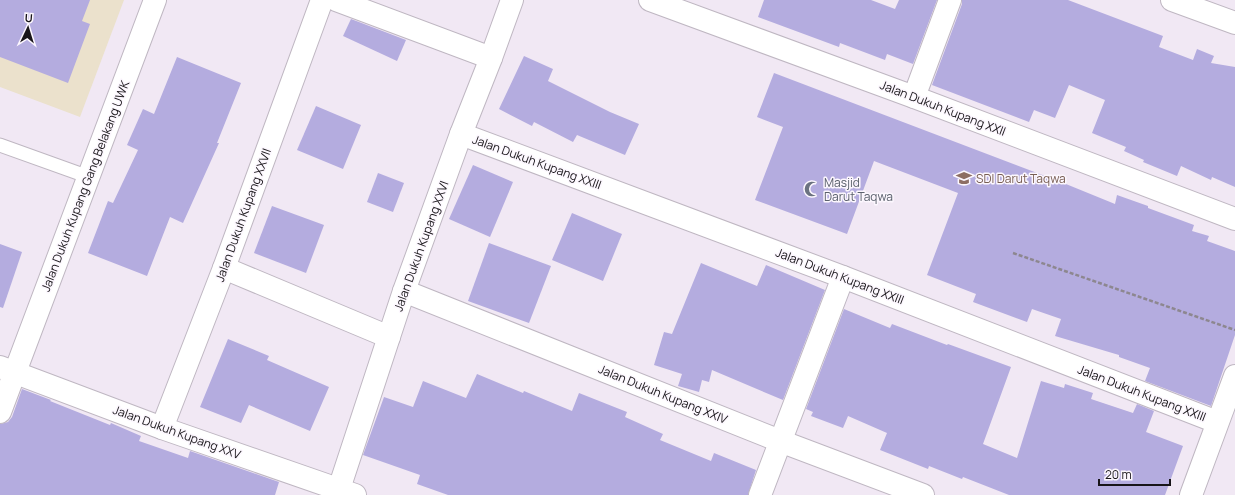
<svg xmlns="http://www.w3.org/2000/svg" width="1235" height="495" font-family="Manrope,sans-serif">
  <style>
    .education { fill: #ebe1cc }
    .building { fill: #b4acdf }
    .lines { fill: none; stroke-linecap: round; stroke-linejoin: round }
    .service-casing { stroke: #bfb7c2; stroke-width: 15 }
    .minor-casing { stroke: #bfb7c2; stroke-width: 24 }
    .path { stroke: #8d878f; stroke-width: 2.5; stroke-dasharray: 4 2; stroke-linecap: butt }
    .service { stroke: #fff; stroke-width: 13 }
    .minor { stroke: #fff; stroke-width: 22 }
    .labels { text-anchor: middle; dominant-baseline: central; stroke-width: 3; stroke-linejoin: round; paint-order: stroke }
    .street-label { font-size: 12px; fill: #181519; stroke: #fcf7fe }
    .education-label { font-size: 12px; fill: #785e54; stroke: #fcf7fe; text-anchor: start }
    .worship-label { font-size: 12px; fill: #5b616d; stroke: #fcf7fe; text-anchor: start }
  </style>
  <rect width="100%" height="100%" fill="#f1e8f4"/>
  <path class="education" d="M0,0H124L80,117L0,87Z"/>
  <g class="building">
    <path d="M0,0H90L82,21L90,24L68,83L0,57Z"/>
    <path d="M764,0H871L895,9L899,0H937L913,64L887,54L885,60L840,43L839,47L758,17Z"/>
    <path d="M962,0H1068L1163,36L1159,47L1193,60L1197,49L1214,56L1211,63L1235,67V187L1212,177L1211,180L1181,166L1177,176L1143,162L1144,160L1124,151L1126,147L1092,133L1105,100L1069,85L1055,118L1034,110L1029,122L932,85L962,4Z"/>
    <path d="M351,19L406,40L397,61L343,36Z"/>
    <path d="M524,56L553,69L548,81L610,112L639,124L625,155L577,135L573,142L534,122L532,126L499,109Z"/>
    <path d="M177,57L241,83L217,143H219L183,223L170,217L147,276L88,253L108,201L113,203L138,150L127,145L143,109L154,114Z"/>
    <path d="M774,73L1061,182L1115,204L1117,195L1148,206V208L1194,225L1192,231L1209,236L1207,241L1235,251V335L1211,406L1145,381L1150,368L1119,357V355L1055,336L1061,319L1032,309L1027,322L973,302L976,294L927,275L958,193L874,161L847,234L755,200L783,127L757,117Z"/>
    <path d="M316,106L361,125L343,169L297,150Z"/>
    <path d="M473,165L513,182L490,237L449,219Z"/>
    <path d="M378,173L404,183L393,212L367,202Z"/>
    <path d="M272,206L324,225L306,273L254,253Z"/>
    <path d="M572,213L622,234L603,281L552,260Z"/>
    <path d="M489,243L551,266L529,323L468,301Z"/>
    <path d="M0,244L22,252L3,308L0,307Z"/>
    <path d="M701,263L757,286L766,265L825,290L783,400L712,370L709,382L702,380L699,392L678,386L682,374L654,365L664,332L672,334Z"/>
    <path d="M844,309L890,328L892,324L947,345L948,344L1011,367L983,444L1017,458L1041,381L1064,388L1065,384L1093,393L1091,399L1133,413L1137,404L1154,411L1146,432L1183,446L1165,495H1009L963,477L962,479L929,466L928,469L880,450L887,433L848,416L843,428L811,416L813,412L806,409Z"/>
    <path d="M228,339L269,356L267,360L329,387L310,431L249,405L241,423L200,407Z"/>
    <path d="M477,374L523,393L524,391L572,411L579,393L627,412L625,417L663,434L660,440L711,461L714,453L756,470L748,495H448L417,484L420,475L363,455L384,397L413,407L423,381L466,398Z"/>
    <path d="M22,389L51,400L50,401L110,425L111,423L141,436L139,441L188,458L190,451L279,482L275,495H0V424L8,422L12,417Z"/>
  </g>
  <g class="lines">
    <defs>
      <path id="service" d="M0,145L89,177"/>
      <g id="minor">
        <path d="M336,0L491,58"/>
        <path d="M650,0L914,97L1235,219"/>
        <path d="M1172,0L1235,23"/>
        <path d="M914,97L950,0"/>
        <path d="M461,134L843,277L1217,422"/>
        <path d="M224,268L389,337"/>
        <path d="M404,291L780,441L923,495"/>
        <path d="M0,367L162,428L355,495"/>
        <path d="M0,412L155,0"/>
        <path d="M162,428L224,268L322,0"/>
        <path d="M337,495L404,291L461,134L491,58L512,0"/>
        <path d="M760,495L843,277"/>
        <path d="M1191,495L1235,376"/>
      </g>
    </defs>
    <use href="#service" class="service-casing"/>
    <use href="#minor" class="minor-casing"/>
    <path class="path" d="M1013,253L1235,330"/>
    <use href="#service" class="service"/>
    <use href="#minor" class="minor"/>
  </g>
  <defs>
    <symbol id="school-bare" viewBox="-9 -9 18 18"><path d="M0-5L7-2L0 1L-7-2ZM-4 1L0 2.5L4 1V4Q0 6-4 4Z" fill="#8d6e63" stroke="#fcf7fe" stroke-width="2.5" paint-order="stroke"/></symbol>
    <symbol id="mosque-bare" viewBox="-9 -9 18 18"><path d="M3.5-4.9A6 6 0 1 0 3.5 4.9A5 5 0 1 1 3.5-4.9Z" fill="#6b7280" stroke="#fcf7fe" stroke-width="2.5" paint-order="stroke"/></symbol>
  </defs>
  <g fill-rule="evenodd">
    <use href="#school-bare" x="953" y="167" width="22" height="22"/>
    <use href="#mosque-bare" x="801" y="178" width="22" height="22"/>
  </g>
  <g class="labels">
    <g class="street-label">
      <text transform="translate(943 108) rotate(21)">Jalan Dukuh Kupang XXII</text>
      <text transform="translate(537 162) rotate(20)">Jalan Dukuh Kupang XXIII</text>
      <text transform="translate(85 186) rotate(-69)">Jalan Dukuh Kupang Gang Belakang UWK</text>
      <text transform="translate(243 215) rotate(-70)">Jalan Dukuh Kupang XXVII</text>
      <text transform="translate(421 246) rotate(-70)">Jalan Dukuh Kupang XXVI</text>
      <text transform="translate(840 276) rotate(21)">Jalan Dukuh Kupang XXIII</text>
      <text transform="translate(1142 393) rotate(21)">Jalan Dukuh Kupang XXIII</text>
      <text transform="translate(663 394) rotate(22)">Jalan Dukuh Kupang XXIV</text>
      <text transform="translate(177 432) rotate(20)">Jalan Dukuh Kupang XXV</text>
    </g>
    <g class="education-label">
      <text x="976" y="178">SDI Darut Taqwa</text>
    </g>
    <g class="worship-label">
      <text x="824" y="182">Masjid<tspan x="824" dy="14">Darut Taqwa</tspan></text>
    </g>
  </g>
  <g transform="translate(28 28) rotate(4)" stroke="#fcf7fe" stroke-width="3" paint-order="stroke">
  <path d="M0-3L7 15L0 10L-7 15Z" fill="#181519"/>
  <text y="-6" font-size="11" font-weight="bold" text-anchor="middle" fill="#181519">U</text>
  </g>
  <path d="M1099 479v6h71v-6" fill="none" stroke="#181519" stroke-width="2"/>
  <text x="1105" y="479" font-size="12" fill="#181519" stroke="#fcf7fe" stroke-width="3" paint-order="stroke">20 m</text>
</svg>
